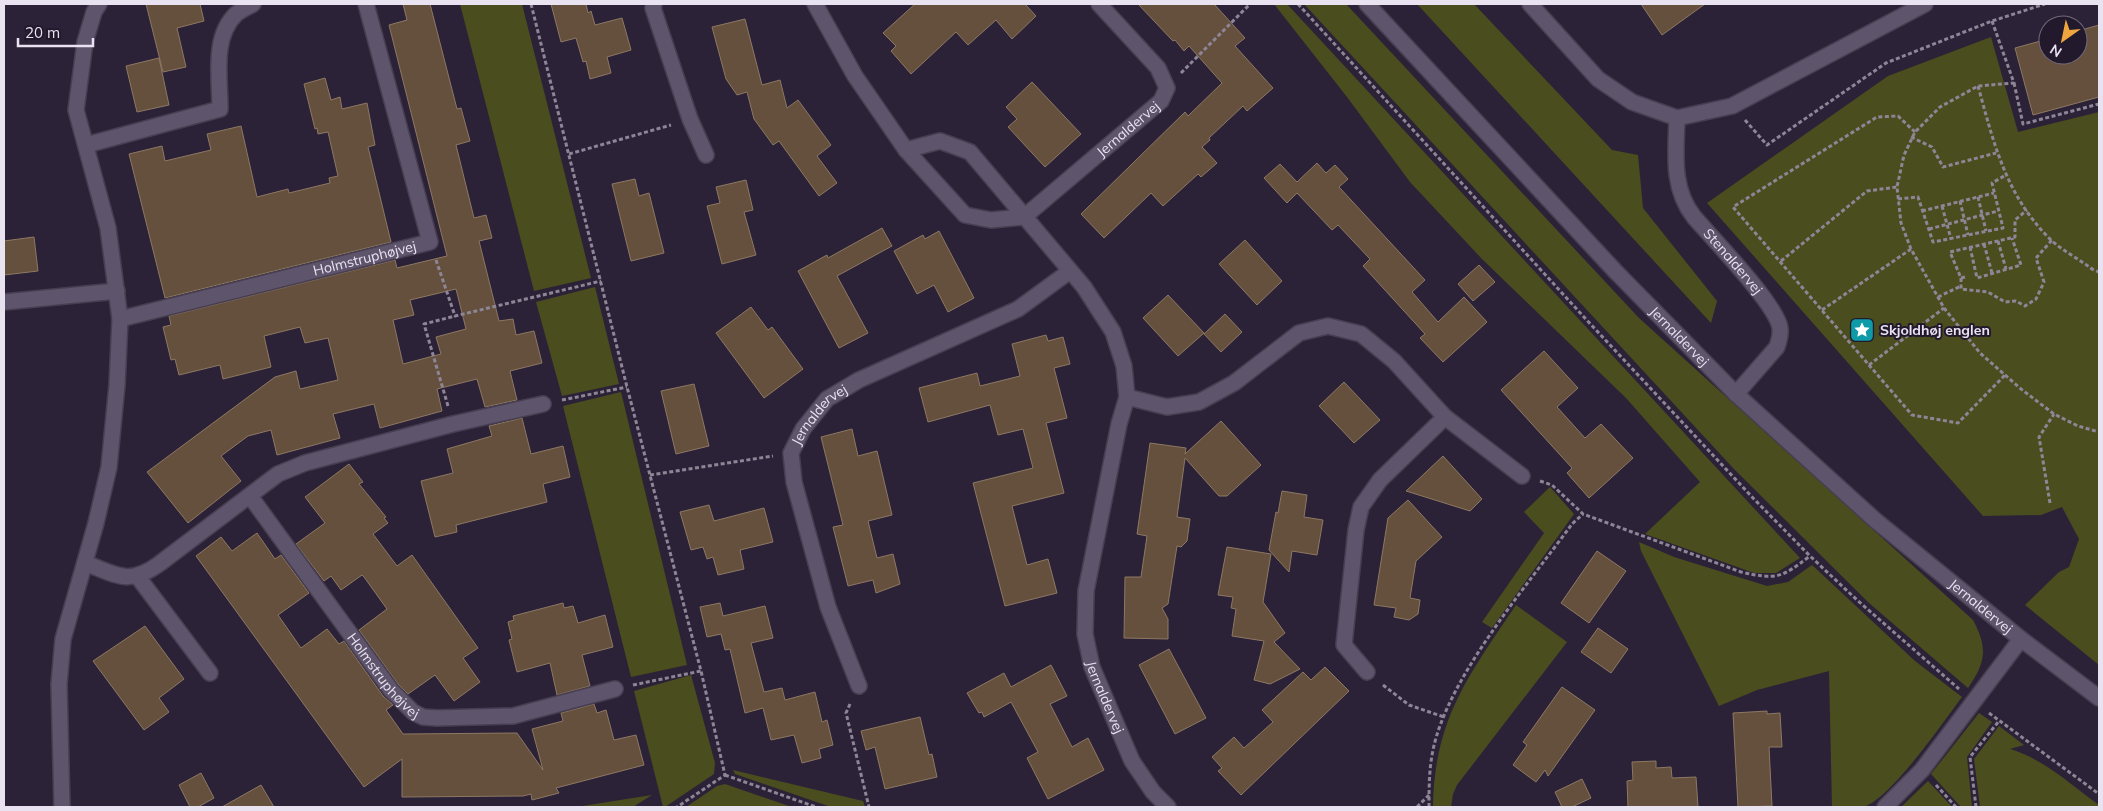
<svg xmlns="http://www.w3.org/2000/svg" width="2103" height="811" font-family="Mulish,sans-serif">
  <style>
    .green { fill: #4a4d1e }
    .building { fill: #64503d; stroke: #8d7863; fill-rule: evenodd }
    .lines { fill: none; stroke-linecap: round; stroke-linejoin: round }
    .minor-casing { stroke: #473f51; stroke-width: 18 }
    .path { stroke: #8e8697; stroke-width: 3; stroke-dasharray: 4 2.5; stroke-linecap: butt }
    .minor { stroke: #5e546c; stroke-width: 15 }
    .labels { text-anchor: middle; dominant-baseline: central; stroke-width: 4; stroke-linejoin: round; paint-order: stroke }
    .street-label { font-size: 14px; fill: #e9e3f1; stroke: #22192d }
    .poi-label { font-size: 14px; font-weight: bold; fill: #e9e3f1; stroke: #22192d; text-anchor: start }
  </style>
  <rect width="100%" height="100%" fill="#2c2237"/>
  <g class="green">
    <path d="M460,4H522L591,278L534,291Z"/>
    <path d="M1274,4H1287L1800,558L1776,573H1754L1645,534L1700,482L1626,398L1482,259L1410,182L1347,97Z"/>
    <path d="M1304,4H1346L1639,318L1973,620C1988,648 1986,662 1968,688L1869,603L1734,469Z"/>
    <path d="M1417,4H1474L1612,150L1638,155L1643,208L1717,301L1711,323Z"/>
    <path d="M1991,37L2018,132L2099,112V665L2025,605L2059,572L2069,567L2079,539L2062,507L2041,515L1983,516L1707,203L1888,76Z"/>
    <path d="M595,287L619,384L562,396L536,302Z"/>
    <path d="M621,392L687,665L631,677L563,406Z"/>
    <path d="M1550,487L1574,514L1492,628L1482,622L1544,533L1524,512Z"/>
    <path d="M1639,542L1674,557L1767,586L1788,582L1812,565L1915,661L1962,697C1944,721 1890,800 1863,807C1854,809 1842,807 1832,807L1829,671L1757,690L1719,706L1641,551Z"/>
    <path d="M1516,605L1567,642L1457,785L1453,794L1451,807H1433C1434,719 1469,675 1516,605Z"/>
    <path d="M691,675L715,763L714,774L665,807H663L634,691Z"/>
    <path d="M1979,713L1992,722L1967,757L1972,807H1961L1931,774Z"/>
    <path d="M1999,726L2024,745L2010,749C2044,759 2071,785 2099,805V807H1980L1974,759Z"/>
    <path d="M733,770L863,801L865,807H831L735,774Z"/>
    <path d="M1928,781L1952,807H1901Z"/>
    <path d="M725,784L792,807H686L717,786Z"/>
    <path d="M652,795L633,807H576Z"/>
  </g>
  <g class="building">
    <path d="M146,4H200L204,21L177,28L186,67L163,72Z"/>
    <path d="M403,4H430L457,109L461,108L470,141L456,145L474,218L486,215L492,238L479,241L499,321L513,319L516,335L534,331L542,363L510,371L517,400L485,407L477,379L437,389L442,411L380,428L374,404L333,414L340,438L277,455L271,430L248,436L221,456L241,481L188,523L147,472L275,377L296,371L300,389L338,380L328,338L305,343L300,327L264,336L271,367L223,379L220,365L179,375L175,359L171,360L163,327L171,325L169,316L395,260L397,268L447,256L389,25L407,20ZM456,289L466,329L436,337L441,354L403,364L393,320L414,315L410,300Z"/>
    <path d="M551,4H586L588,13L591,11L595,25L622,18L631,50L607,57L611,73L590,79L586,61L583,62L576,38L561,42Z"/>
    <path d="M915,4H1025L1036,16L1012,39L996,20L968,45L956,32L911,74L891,51L896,46L883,33Z"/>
    <path d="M1138,4H1214L1245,38L1235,46L1273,88L1247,111L1243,106L1209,138L1210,140L1202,147L1217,163L1201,177L1198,174L1163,206L1151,193L1104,238L1081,214L1185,112L1188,116L1222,83L1189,46L1184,51L1175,40L1173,41Z"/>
    <path d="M1641,4H1705L1662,35Z"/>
    <path d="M745,19L762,85L780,80L787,108L798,100L831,145L817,156L837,183L819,196L779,141L773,145L754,119L747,92L737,95L726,79L712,27Z"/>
    <path d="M2099,25V97L2033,115L2015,48L2048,39V55H2078V31Z"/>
    <path d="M159,58L169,105L137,112L126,66Z"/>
    <path d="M325,78L331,100L340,97L342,109L367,103L375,145L368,147L391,242L165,298L129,154L162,146L165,161L211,150L207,134L241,126L257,197L288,189L289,193L330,183L329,178L338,176L328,132L318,134L317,128L315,129L304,84Z"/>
    <path d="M1032,82L1081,134L1045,167L1008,127L1017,119L1006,107Z"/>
    <path d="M1317,163L1326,173L1335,165L1348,179L1339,187L1425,280L1412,292L1438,322L1464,297L1487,322L1443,362L1420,338L1425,334L1363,266L1370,259L1338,225L1332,230L1297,193L1287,203L1264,178L1280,164L1297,182Z"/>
    <path d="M635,179L639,196L649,193L664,253L631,261L612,184Z"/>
    <path d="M746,180L753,210L744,212L756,255L722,264L707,206L720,203L716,187Z"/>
    <path d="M882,228L892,246L837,276L868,333L839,348L798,271L827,255L828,258Z"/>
    <path d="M939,231L974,298L948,312L934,285L917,294L894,251L923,235L925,239Z"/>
    <path d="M34,237L38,271L4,275V241Z"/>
    <path d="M1245,240L1282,281L1257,305L1219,264Z"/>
    <path d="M1479,265L1495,282L1473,301L1458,284Z"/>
    <path d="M1168,295L1204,333L1178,356L1143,318Z"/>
    <path d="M751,307L768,330L772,327L803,369L764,398L716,333Z"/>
    <path d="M1225,314L1242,332L1221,352L1204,334Z"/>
    <path d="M1046,335L1048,341L1063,337L1070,364L1054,368L1067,418L1046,423L1064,493L1012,506L1027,565L1048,559L1057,593L1005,606L973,483L1033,468L1023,429L998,435L990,405L928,422L919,388L977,373L980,386L1020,376L1012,344Z"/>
    <path d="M1544,351L1578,388L1557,407L1585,438L1601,424L1633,458L1589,498L1567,473L1572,468L1501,390Z"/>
    <path d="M1344,382L1380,420L1354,443L1319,406Z"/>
    <path d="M694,384L709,446L676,454L661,391Z"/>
    <path d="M522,418L531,454L563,446L570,477L543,484L547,502L456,525L457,532L435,537L421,481L453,473L447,449L492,436L489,426Z"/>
    <path d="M1221,421L1261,465L1227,496H1219L1185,458L1177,517L1190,519L1187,541L1181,547L1177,546L1168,604L1162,608L1168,619V639L1124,638L1125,577H1141L1147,536L1137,534L1150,443L1186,448L1185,454Z"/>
    <path d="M852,429L858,456L877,451L892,515L868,521L877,558L893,554L900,584L876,593L873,580L848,586L833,527L843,525L821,437Z"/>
    <path d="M1443,456L1482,499L1470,511L1406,491Z"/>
    <path d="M349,464L363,482L359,484L386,517L384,518L388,523L373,534L397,566L412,555L478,648L463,658L480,682L454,701L435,675L408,694L398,684L359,630L387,609L364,577L362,575L341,590L331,576L324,581L296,544L325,523L305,497Z"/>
    <path d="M1282,491L1307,495L1304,517L1323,520L1317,555L1292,551L1289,572L1269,550L1276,512L1278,513Z"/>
    <path d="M1408,500L1442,537L1416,561L1410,598L1420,600L1418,614L1409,620L1394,617L1396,608L1374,605L1388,518Z"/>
    <path d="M709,505L714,521L764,508L773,542L740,550L744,569L718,575L713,557L707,559L703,547L691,550L680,512Z"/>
    <path d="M257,533L275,559L281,555L309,593L278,615L301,648L327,629L339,644L344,641L383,696L393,705L386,710L403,734L517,733L543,770L532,729L563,721L561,713L594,704L597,713L606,710L614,740L636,735L644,765L556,788L559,793L532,800L531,794L523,796L402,797V759L364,787L196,556L221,537L232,551Z"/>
    <path d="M1227,547L1271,554L1263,602L1285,633L1274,642L1300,669L1270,684L1254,680L1264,641L1232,636L1236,609L1231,608L1233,597L1218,595Z"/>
    <path d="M1597,551L1626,571L1589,623L1561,603Z"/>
    <path d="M563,603L564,608L573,606L578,623L605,615L613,647L582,655L590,686L557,695L550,663L517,672L509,640L512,639L508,622L514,620L513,616Z"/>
    <path d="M720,603L723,616L765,606L773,638L751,643L764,692L782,688L785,700L815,692L822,722L827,720L833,745L819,749L821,758L802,763L794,735L771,740L763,708L745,713L730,649L725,650L721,634L707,637L700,607Z"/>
    <path d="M145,626L184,679L159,698L169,712L144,730L93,661Z"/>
    <path d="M1598,628L1628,649L1611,673L1581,652Z"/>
    <path d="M1169,649L1206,718L1175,734L1139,665Z"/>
    <path d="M1051,665L1067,696L1050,704L1072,747L1088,738L1104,770L1048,799L1027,758L1038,752L1011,702L984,717L982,712L979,713L967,693L1004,673L1011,687Z"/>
    <path d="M1325,667L1349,691L1241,795L1218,771L1222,768L1212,757L1234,737L1244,748L1273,722L1262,710L1303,672L1311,680Z"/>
    <path d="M1562,687L1595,710L1548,776L1545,770L1536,782L1513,765L1527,745L1523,742Z"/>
    <path d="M1767,711V714L1780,713L1782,747H1769L1772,806L1738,807L1733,713Z"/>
    <path d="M920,717L929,755L932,754L937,777L885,789L875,747L866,750L861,731Z"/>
    <path d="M1656,761V768L1671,767L1672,778L1696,777L1698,807H1628L1627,781L1633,780L1632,762Z"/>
    <path d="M201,773L214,798L198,807H190L179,785Z"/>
    <path d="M1582,779L1591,798L1572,807H1562L1555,792Z"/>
    <path d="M261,785L274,807H222Z"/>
  </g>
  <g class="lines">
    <defs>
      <g id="minor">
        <path d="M654,4L653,8L690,119L706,155"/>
        <path id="s1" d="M815,4L855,76L906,150L965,215L991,220L1024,217L1161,101L1167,88L1158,68L1099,4"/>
        <path id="s2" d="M1367,4L1616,272L1736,394L1875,520L2021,639L2099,698"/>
        <path d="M1530,4L1598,79L1632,102L1677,118L1732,106L1925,4"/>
        <path id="s3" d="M1677,118C1676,153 1671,188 1694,217C1713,239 1777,305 1780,328C1781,335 1779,341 1777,347L1736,394"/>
        <path d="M86,145L220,109C220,78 212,37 236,14C241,10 248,7 253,4"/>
        <path id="s4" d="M906,150L940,141L970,152L1084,287L1113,332L1124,366L1127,397L1119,424L1086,591L1085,634L1092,667L1132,761L1153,792L1168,807"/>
        <path d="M4,302L117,291"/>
        <path id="s5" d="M120,319L430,242L366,4"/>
        <path d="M1127,397L1167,407L1199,402L1234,383L1299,333L1328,326L1361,334L1394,361L1445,417L1522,476"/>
        <path id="s6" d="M250,496L391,690L413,712L423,717L437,718L513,716L615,689"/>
        <path d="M85,563C117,575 128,586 159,564L278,474L305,463L453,424L543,404"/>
        <path d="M138,577L210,673"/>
        <path d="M1367,672L1344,645L1356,530L1361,507L1380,480L1445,417"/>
        <path id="s7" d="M859,686L828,607L794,482L791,453L803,429L827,399L859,380L1018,309L1070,271"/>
        <path d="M62,807L59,684L63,639L96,523L109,467L117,385L120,319L108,228L76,110L85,42L94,12L99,4"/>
        <path d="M1885,807L1922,770L2021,639"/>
      </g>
    </defs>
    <use href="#minor" class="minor-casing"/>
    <g class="path">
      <path d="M531,4L627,387L701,671L725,775L677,807"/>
      <path d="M1298,4L1583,316L1753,498L1810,556L1857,600L1959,689"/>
      <path d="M1992,21L2014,83L1978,86L1940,107L1915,132L1904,155L1897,187L1901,223L1911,249L1944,308L1980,353L2021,389L2054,414L2078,426L2099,432"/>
      <path d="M1181,73L1250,4"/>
      <path d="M2014,83L2023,124L2099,104"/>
      <path d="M1978,86C1994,144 2006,196 2051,240C2063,251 2079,259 2092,269L2099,272"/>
      <path d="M1745,120L1767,145L1886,63L1992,21L2045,4"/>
      <path d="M1915,132L1898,116L1877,117L1733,207L1912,415L1958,423L2005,375"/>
      <path d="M1911,137L1932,147L1943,167L1996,153"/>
      <path d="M569,154L671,125"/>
      <path d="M1978,197L1986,231"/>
      <path d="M1898,199L1918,197L1933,242L2003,228L1992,183L2006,175"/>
      <path d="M1960,201L1968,235"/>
      <path d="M1942,206L1951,239"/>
      <path d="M1922,211L1994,193"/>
      <path d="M1929,229L1998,211"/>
      <path d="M1998,241L2006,269"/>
      <path d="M1984,244L1992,273"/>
      <path d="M1970,247L1977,278L2021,265L2012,238"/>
      <path d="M436,260L455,316L601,281"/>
      <path d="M1781,261L1867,191L1897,187"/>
      <path d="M1965,277L1961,278L1950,252L2015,237V220L2027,210"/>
      <path d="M1961,278V289L1988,292L2005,302L2016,301L2025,306L2036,299L2044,282L2036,258L2052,240"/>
      <path d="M1938,297L1961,286"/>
      <path d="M1822,310L1911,249"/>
      <path d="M1869,365L1944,308"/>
      <path d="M562,400L627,387"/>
      <path d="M448,406L424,324L455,316"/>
      <path d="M650,475L773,456"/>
      <path d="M1540,481L1552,485L1583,514L1741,572C1777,580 1781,578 1810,556"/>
      <path d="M2050,503L2039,437L2054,414"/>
      <path d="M633,685L701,671"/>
      <path d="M1383,685L1409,705L1444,717"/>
      <path d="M850,704L846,713L869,807"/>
      <path d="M1989,713L2099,794"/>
      <path d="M725,775L816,807"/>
      <path d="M1936,785L1956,807"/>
      <path d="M1417,807L1429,795"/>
      <path d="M1429,807C1429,788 1429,769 1433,750C1448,677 1527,586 1572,524L1583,514"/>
      <path d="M1976,807L1970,757L1999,721"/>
    </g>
    <use href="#minor" class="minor"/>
  </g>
  <defs>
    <symbol id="sight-square" viewBox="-11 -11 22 22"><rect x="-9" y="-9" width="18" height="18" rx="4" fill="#0f9aa8" stroke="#22192d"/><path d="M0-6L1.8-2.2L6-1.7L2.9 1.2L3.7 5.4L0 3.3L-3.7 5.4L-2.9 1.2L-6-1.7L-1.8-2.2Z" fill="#fff"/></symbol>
  </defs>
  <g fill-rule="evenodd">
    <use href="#sight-square" x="1848" y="316" width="28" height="28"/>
  </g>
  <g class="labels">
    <g class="street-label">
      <text stroke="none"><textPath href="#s1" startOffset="456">Jernaldervej</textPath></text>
      <text stroke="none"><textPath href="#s5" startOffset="252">Holmstruphøjvej</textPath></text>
      <text stroke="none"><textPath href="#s3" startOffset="162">Stenaldervej</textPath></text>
      <text stroke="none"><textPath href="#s2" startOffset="456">Jernaldervej</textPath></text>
      <text stroke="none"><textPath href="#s7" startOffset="292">Jernaldervej</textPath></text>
      <text stroke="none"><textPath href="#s2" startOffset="861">Jernaldervej</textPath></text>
      <text stroke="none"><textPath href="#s6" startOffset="224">Holmstruphøjvej</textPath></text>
      <text stroke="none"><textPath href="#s4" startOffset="672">Jernaldervej</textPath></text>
    </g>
    <g class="poi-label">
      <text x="1880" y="330">Skjoldhøj englen</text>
    </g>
  </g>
  <rect width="2103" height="811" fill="none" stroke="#e9e3f1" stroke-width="10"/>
  <g transform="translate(2063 40) rotate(213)"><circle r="24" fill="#22192d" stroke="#726a7b"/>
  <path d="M0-4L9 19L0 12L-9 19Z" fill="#f0a63f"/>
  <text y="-8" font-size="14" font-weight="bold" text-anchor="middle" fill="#e9e3f1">N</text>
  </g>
  <path d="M18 38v8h75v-8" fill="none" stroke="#e9e3f1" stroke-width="2.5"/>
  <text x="25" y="38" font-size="15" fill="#e9e3f1" stroke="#22192d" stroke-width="4" paint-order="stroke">20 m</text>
</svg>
